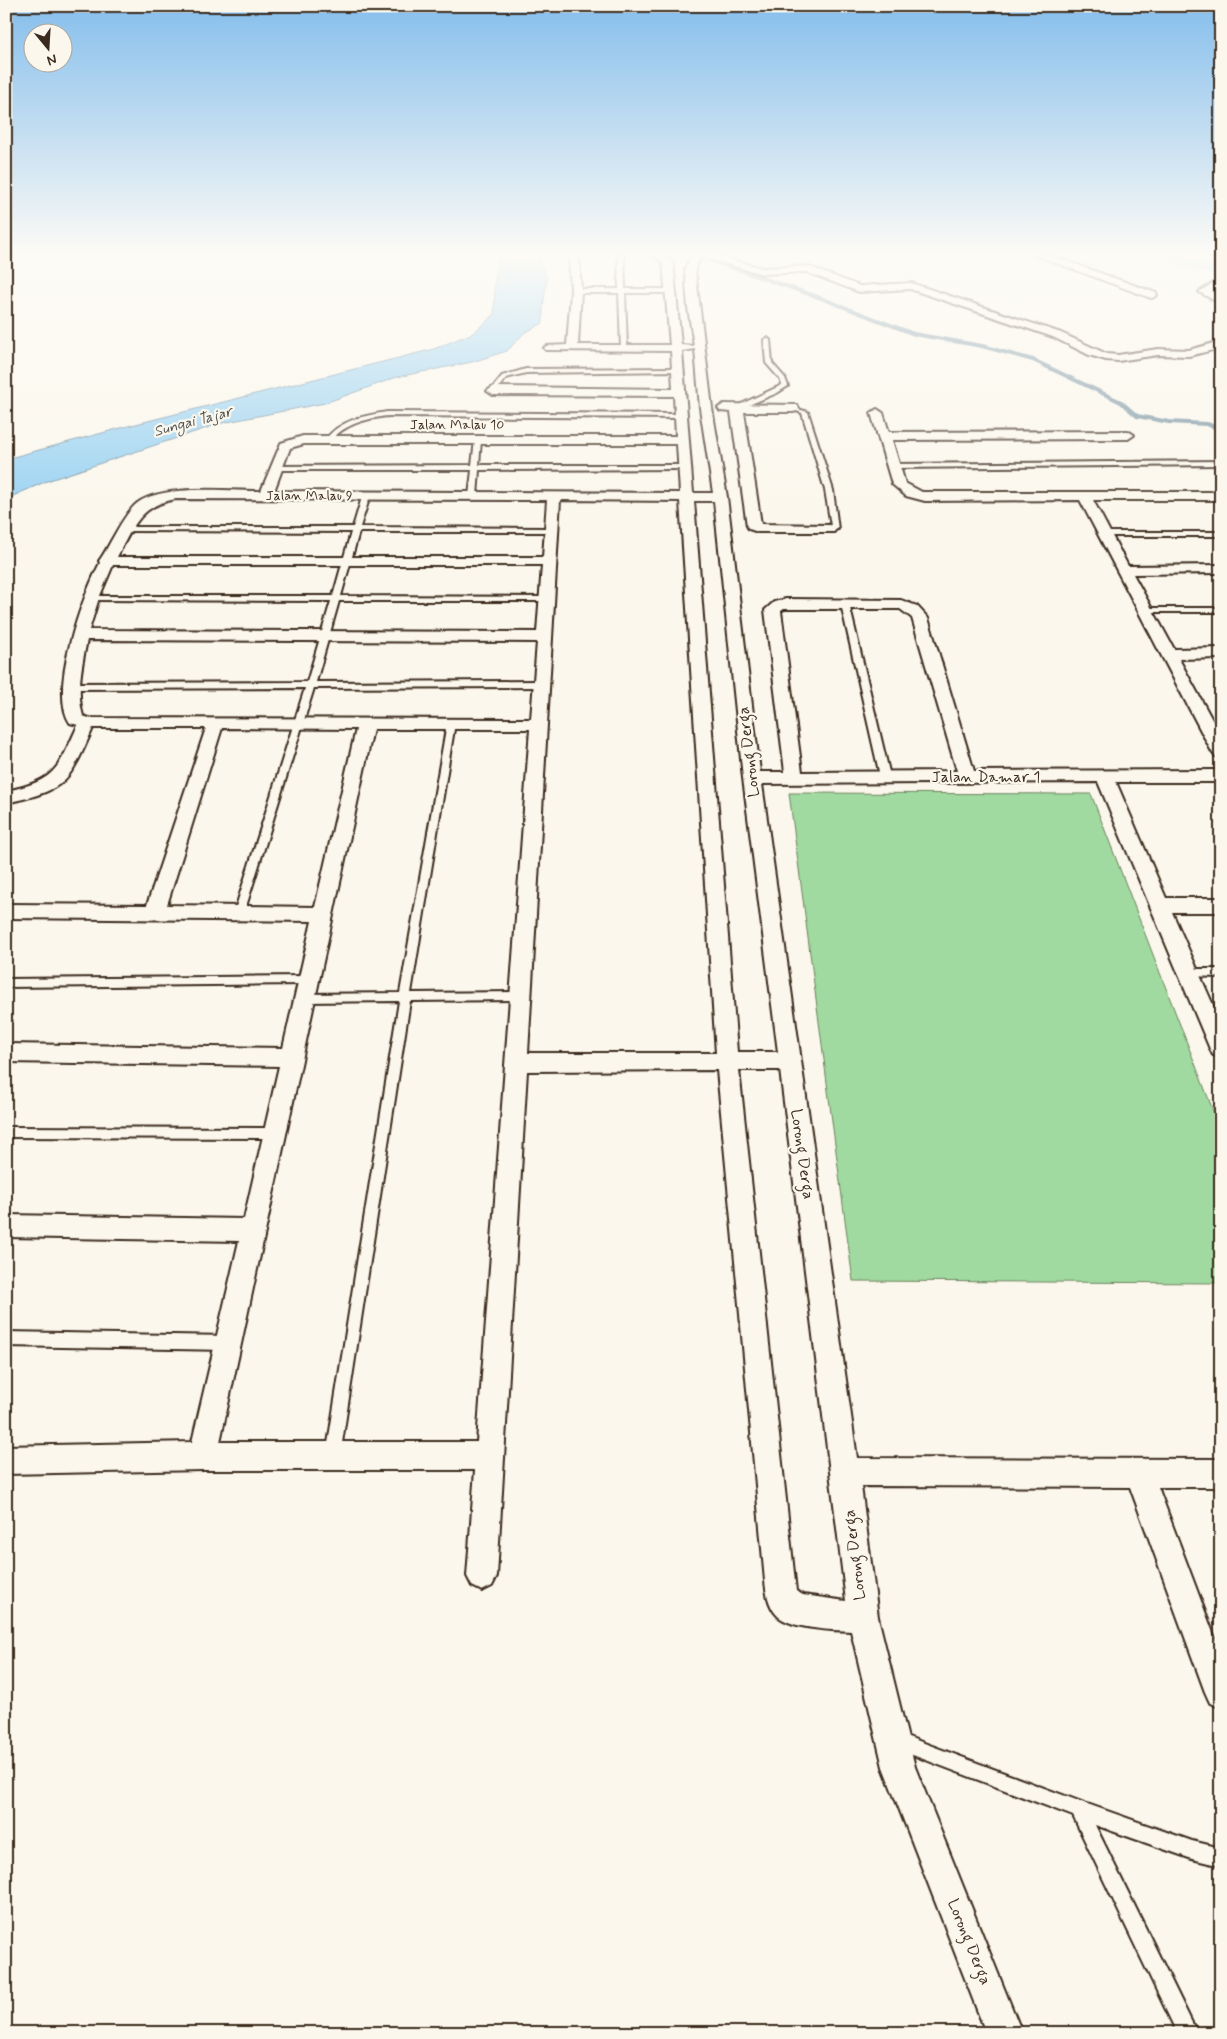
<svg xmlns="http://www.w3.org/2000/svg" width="1227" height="2039" font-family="Mynerve,sans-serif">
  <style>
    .green { fill: #a0daa0; stroke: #6e825f }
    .water { fill: #91cef2; stroke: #6f8c9d }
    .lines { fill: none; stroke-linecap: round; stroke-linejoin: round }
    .stream { stroke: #6f8c9d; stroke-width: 4 }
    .canal { fill: #91cef2; fill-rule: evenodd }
    .lane-casing { stroke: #3b2a1e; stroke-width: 4 }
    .street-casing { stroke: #3b2a1e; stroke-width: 4 }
    .path { stroke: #3b2a1e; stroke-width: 2; stroke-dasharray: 0.5 2; stroke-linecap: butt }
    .lane { fill: #fbf7ec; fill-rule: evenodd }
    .street { fill: #fbf7ec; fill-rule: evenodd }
    .labels { text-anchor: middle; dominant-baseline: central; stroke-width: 4.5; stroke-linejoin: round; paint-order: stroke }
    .far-street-label { font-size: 14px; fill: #3b2a1e; stroke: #fbf7ec }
    .far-water-label { font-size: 15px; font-style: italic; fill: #505353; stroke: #fbf7ec }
    .street-label { font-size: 16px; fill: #3b2a1e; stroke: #fbf7ec }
  </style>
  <rect width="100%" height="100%" fill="#fbf7ec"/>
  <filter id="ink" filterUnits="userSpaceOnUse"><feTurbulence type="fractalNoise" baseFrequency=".02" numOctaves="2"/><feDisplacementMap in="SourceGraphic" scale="10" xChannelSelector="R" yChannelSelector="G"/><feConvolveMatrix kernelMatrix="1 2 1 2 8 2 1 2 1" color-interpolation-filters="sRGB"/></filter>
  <g filter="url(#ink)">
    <path class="green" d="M789,793L1091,794L1221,1131V1283L853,1281Z"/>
    <path class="water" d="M499,255H541L540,262L547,278L543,308V323L524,333L507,351L472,362L397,377L325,403L222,423L47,481L6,499V459L128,426L434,349L473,333L494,315L495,280Z"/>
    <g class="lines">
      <path class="stream" d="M709,260L818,297L914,334L982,346L1033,360L1121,402L1137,416L1169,422L1207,424L1221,429"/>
      <path class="canal" d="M1166,255H1184L1221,269V278L1168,258Z"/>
      <defs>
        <g id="lane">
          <path d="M618,255H624L625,289H672L675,291L672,293H625L627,348L624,350L621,348L619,293H576L573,291L576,289H619Z"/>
          <path d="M767,338L770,340L772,363L785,378L788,386L777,393L739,409H735V407L782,385L780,379L766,363L764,340Z"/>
          <path d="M678,368L680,369V371L526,373L506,378L495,392L490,391L502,376L526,369Z"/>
          <path d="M791,407L808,412L833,490L838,529L829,531L825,529L831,526L825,490L802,413L791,409Z"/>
          <path d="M387,412L682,414L685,416L682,418L387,416C365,419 345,424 330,441L325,440C340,420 363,416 387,412Z"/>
          <path d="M478,438L481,440L479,465H686L689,467L686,469L479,470L477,496L473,498L469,496L472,470H276L273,468L276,466L472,465L475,440Z"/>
          <path d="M1221,461V465L892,468L889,466L892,464Z"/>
          <path d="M363,494L370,496L360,527L551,528L555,530L551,532H359L341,596L547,597L551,599L547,601H339L316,682L541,681L545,684L541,687L314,688L244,913L239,917L235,916L234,913L305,688L71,689L67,686L71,683L307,682L331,601L90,600L86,598L90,596H333L351,532L125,531L121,529L125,527H353Z"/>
          <rect x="1101" y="532" width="120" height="4"/>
          <path d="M842,602L849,604L890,776L885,779L880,776L841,604Z"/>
          <path d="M1142,608H1221V612H1145L1141,610Z"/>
          <path d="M451,720L455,723L411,993L521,992L527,996L521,1000L410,1001L340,1456L338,1461L333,1463L328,1461L326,1456L399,1001L304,1002L298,998L304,994L400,993L447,723Z"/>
          <path d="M1188,969H1221V977L1184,976L1183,973Z"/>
          <path d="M309,976L314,980L309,984L6,987V979Z"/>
          <path d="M6,1127L274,1128L278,1129L280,1133L278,1137L274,1138L6,1137Z"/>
          <path d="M6,1332L228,1336L233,1338L235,1343L233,1348L228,1350L6,1346Z"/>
          <path d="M895,1732L1079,1801L1192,1841L1221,1848V1866L1192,1859L1095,1825L1197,2033H1177L1073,1816L889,1746L887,1740L889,1734Z"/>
        </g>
        <g id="street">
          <path d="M569,255H579L581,291L578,345H670L663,263L654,255H665L673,262L681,345L694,346L688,308L685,269L692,255H714L762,268L807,266L860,286L911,283L1061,333L1107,354L1118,355L1158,349L1189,350L1221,341V348L1189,356L1158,355L1118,361L1106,360L1089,355L1053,337L910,289L859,292L806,272L762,274L701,257L695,269L712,408L727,497L760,772H785L765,610L774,602L786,599L901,600L917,606L928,618L974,771L1221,770V782H1116L1166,898H1221V912H1172L1221,1023V1058L1213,1055L1210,1049L1098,782L762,784L857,1458L1221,1459V1487H1158L1221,1654V1708L1210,1703L1205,1692L1130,1487L861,1486L878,1617L915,1767L1022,2033H986L883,1767L851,1631C833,1630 788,1629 776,1614C769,1606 766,1592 765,1581L717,1070L527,1071L497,1576L492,1586L482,1591L472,1586L467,1576L475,1470H203L6,1474V1446L192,1442L239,1241L6,1237V1215L244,1219L279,1066L6,1062V1044L283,1048L312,921L6,918V904L147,905L206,728H93C69,783 66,790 6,803V791C56,781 58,769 78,725L70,723C48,690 83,595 100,563L99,561C111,544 119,522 134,506C156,483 230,491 261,491L281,443L303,436H676L674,396L493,395L487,391L493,387L673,389L671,351L546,350L544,348L546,346L567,345L571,291ZM695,349L700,408L713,493H693L682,351ZM304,444H677L680,493L274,491L290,448ZM176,499L547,500L543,557H117C133,527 140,505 176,499ZM560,500L680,501L716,1053H528ZM694,501H714L743,778L778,1052H737ZM113,565H542L537,632L89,630L99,598ZM784,609H900L912,618L957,771L802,772L781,611ZM87,640L537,642L531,719L89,718L83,716C76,692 82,664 87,640ZM222,728L356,729L315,907L167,905ZM373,729H530L477,1442H220ZM739,1070H780L846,1601L803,1595L796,1591Z"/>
          <path d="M1035,255H1049L1156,293L1157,295L1152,298L1148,297Z"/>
          <path d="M1221,278V286L1211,292L1221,297V304L1199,292Z"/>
          <path d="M724,404L797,405L799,408L797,411L793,412H744L761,524L829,525L834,526L836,529L834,532H758L749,529L747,526L731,412L720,411L718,408Z"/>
          <path d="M877,409L883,413L889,432L1128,431L1134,435L1128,439L892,440L905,483L922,492H1221V500H1093L1128,566L1221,565V573L1133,574L1174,649L1221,648V658L1179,659L1221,736V757L1215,756L1212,752L1080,500L925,501L906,496L892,484L871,413Z"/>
        </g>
      </defs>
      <use href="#lane" class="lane-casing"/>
      <use href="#street" class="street-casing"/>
      <path class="path" d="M1156,255L1202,273"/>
      <use href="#lane" class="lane"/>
      <use href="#street" class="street"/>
    </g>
  </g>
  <linearGradient id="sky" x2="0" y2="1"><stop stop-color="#85beec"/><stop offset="0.47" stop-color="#fdfbf6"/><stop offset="1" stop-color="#fdfbf6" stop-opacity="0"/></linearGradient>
  <rect width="1227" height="540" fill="url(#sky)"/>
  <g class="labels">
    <g class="far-street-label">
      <text x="457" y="425">Jalan Malau 10</text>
      <text x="309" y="496">Jalan Malau 9</text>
    </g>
    <g class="far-water-label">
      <text transform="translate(193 422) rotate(-15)">Sungai Tajar</text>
    </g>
    <g class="street-label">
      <text transform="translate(749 752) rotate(-97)">Lorong Derga</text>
      <text x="986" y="777">Jalan Damar 1</text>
      <text transform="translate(802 1154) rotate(82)">Lorong Derga</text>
      <text transform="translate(855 1555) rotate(-97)">Lorong Derga</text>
      <text transform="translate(969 1942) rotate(68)">Lorong Derga</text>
    </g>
  </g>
  <rect width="1227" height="2039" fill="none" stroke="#fbf7ec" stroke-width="25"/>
  <rect x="12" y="12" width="1202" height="2014" fill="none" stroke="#3b2a1e" stroke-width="2" filter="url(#ink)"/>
  <g transform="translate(48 48) rotate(162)"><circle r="24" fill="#fbf7ec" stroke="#aea59a"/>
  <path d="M0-4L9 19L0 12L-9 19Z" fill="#3b2a1e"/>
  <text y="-8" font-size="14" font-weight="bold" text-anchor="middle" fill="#3b2a1e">N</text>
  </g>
</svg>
